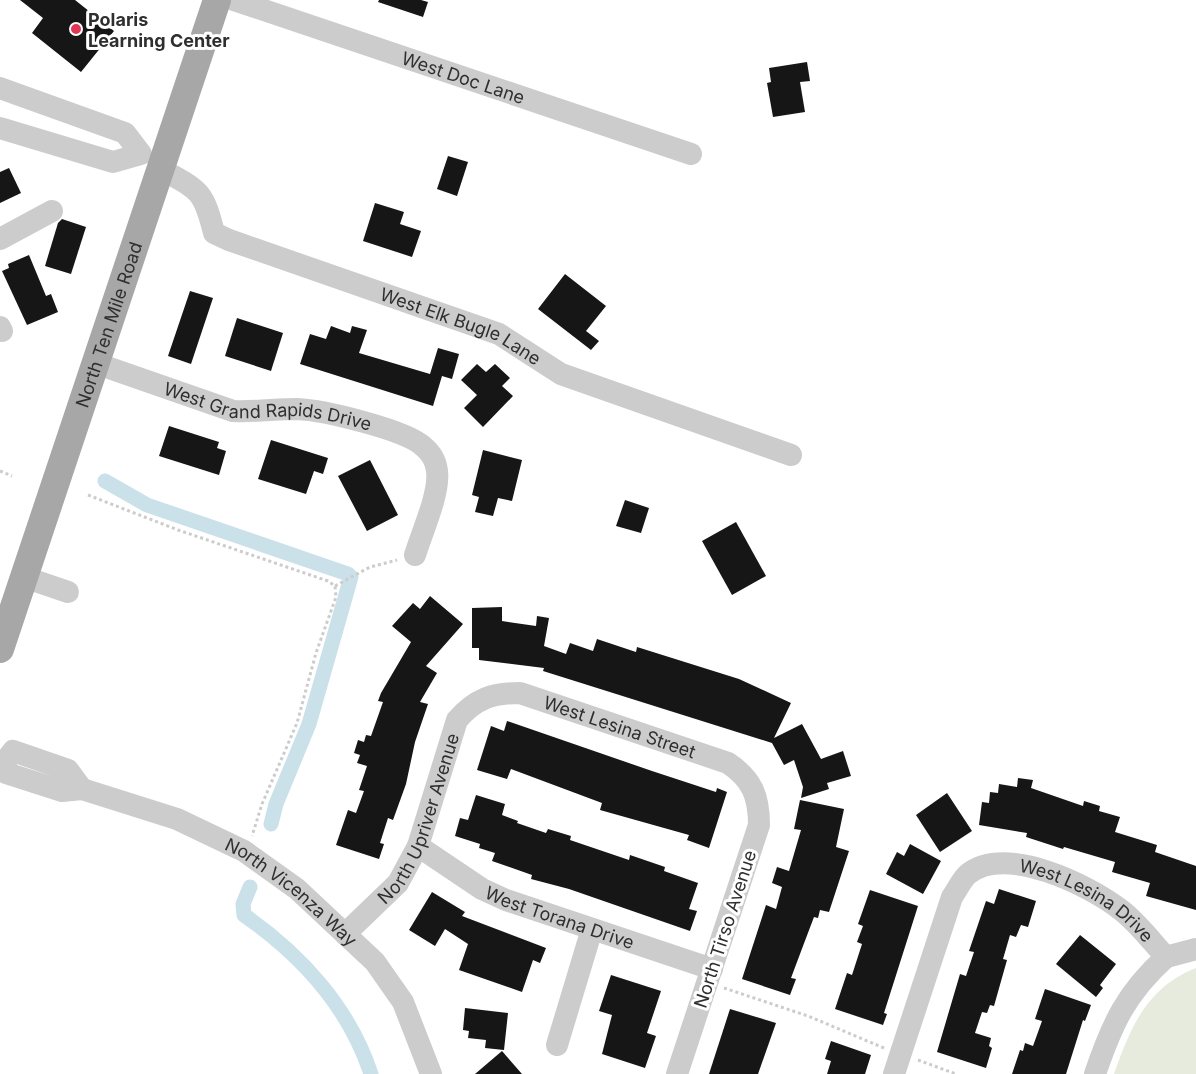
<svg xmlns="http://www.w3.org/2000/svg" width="1196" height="1074" font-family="Inter,sans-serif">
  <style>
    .green { fill: #e6ebdd }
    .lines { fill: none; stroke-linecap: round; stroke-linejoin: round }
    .canal { stroke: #cae1ea; stroke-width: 15 }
    .building { fill: #161616 }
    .path { stroke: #ccc; stroke-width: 3; stroke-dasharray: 3 3; stroke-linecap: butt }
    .minor { stroke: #ccc; stroke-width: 22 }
    .major { stroke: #a7a7a7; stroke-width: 28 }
    .poi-dot { fill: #de3854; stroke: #fff; stroke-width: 2 }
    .labels { text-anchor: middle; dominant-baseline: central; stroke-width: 6; stroke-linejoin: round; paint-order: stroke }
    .poi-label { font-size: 18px; font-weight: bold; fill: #2f2f2f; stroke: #fff; text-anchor: start }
    .street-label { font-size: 18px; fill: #2f2f2f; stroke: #fff }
  </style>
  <rect width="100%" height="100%" fill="#fff"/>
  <path class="green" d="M1196,968V1074H1114C1130,1028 1147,987 1196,968Z"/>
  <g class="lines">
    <g class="canal">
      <path d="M105,481L147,505L348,574L351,577L309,724L276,804L271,824"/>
      <path d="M250,887L243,904L244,915C300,954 349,1007 371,1074"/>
    </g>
  </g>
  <g class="building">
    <path d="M20,0H75L114,31L81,72L32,33L43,18Z"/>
    <path d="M379,0H421L428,2L423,17L378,2Z"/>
    <path d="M807,62L810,81L800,82L805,112L773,117L767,83L771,82L769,68Z"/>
    <path d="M448,156L468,162L457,196L437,189Z"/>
    <path d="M9,168L21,193L0,203V172Z"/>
    <path d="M375,203L404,212L400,224L421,231L412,257L363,241Z"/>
    <path d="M62,219L86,227L71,274L45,266L58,223Z"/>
    <path d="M29,255L46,296L51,294L58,312L27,325L2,271L9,268L8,264Z"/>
    <path d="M565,274L606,306L586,331L599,341L591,350L538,309Z"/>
    <path d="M190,291L213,298L191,364L168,356Z"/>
    <path d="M237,318L283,333L271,371L225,356Z"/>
    <path d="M331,326L350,333L352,326L367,330L359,353L430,374L438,348L459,354L452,379L442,376L433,406L300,364L310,334L326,339Z"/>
    <path d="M477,364L486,372L495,364L510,378L502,386L513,396L483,427L464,408L477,395L461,380Z"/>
    <path d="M169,426L219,442L217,448L226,451L219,475L159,456Z"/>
    <path d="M271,440L328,458L323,474L314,471L306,494L258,479Z"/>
    <path d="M483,450L522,460L512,501L498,498L493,516L475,512L479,497L472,495Z"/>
    <path d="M370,460L398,515L367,531L338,476Z"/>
    <path d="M625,500L649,508L641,533L616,526Z"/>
    <path d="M736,522L766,576L732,595L702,541Z"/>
    <path d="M430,596L463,624L426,666L437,673L420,702L428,704L415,742L406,784L393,820L388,818L380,843L384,844L379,859L336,845L348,810L356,813L364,791L359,790L367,766L357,763L360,755L354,753L358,740L364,742L366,735L371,736L383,702L378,701L381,693L411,642L392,626L413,603L420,609Z"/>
    <path d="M502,607V621L536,626L537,616L549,618L544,646L566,654L570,643L593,651L597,639L636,652L637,647L739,679L791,703L774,738L802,724L821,759L843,751L851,776L827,783L829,789L801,798L803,787L794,760L784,765L772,743L578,682L543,671L544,668L479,660V648H472V608Z"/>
    <path d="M507,721L652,771L716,792L717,788L727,792L709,848L687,840L689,835L600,810L602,803L511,769L507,779L477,770L491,726L504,731Z"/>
    <path d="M1018,778L1033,780L1031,788L1083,806L1084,801L1100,806L1099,811L1120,817L1115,832L1157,845L1155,852L1196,866V910L1146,896L1150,883L1112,872L1115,862L1064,847L1063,849L1026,837L1027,833L979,825L982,802L989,803L990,792L998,793L999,784L1017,787Z"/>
    <path d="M947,793L972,831L940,852L916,815Z"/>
    <path d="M476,795L505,804L502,815L518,821L517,823L546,833L548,829L571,836L570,840L629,860L630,855L665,867L664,871L698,883L689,909L697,911L690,931L569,889L531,879L532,875L492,861L495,853L479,848L480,844L455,836L460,818L468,820Z"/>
    <path d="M800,800L844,809L836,847L849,851L829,912L820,910L818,918L814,917L803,946L791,978L796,979L790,995L742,979L766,905L776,909L782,887L772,883L777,867L789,871L801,830L794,829Z"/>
    <path d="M910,844L941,861L923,894L886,874L897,852L904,856Z"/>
    <path d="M999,889L1036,901L1028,927L1021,925L1016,937L1010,935L1003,959L1007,960L994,1006L990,1005L987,1013L982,1012L975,1033L991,1038L989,1046L992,1048L986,1068L937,1052L960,974L966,976L974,952L969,951L986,901L994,904Z"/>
    <path d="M870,890L918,906L884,1013L887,1014L883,1025L835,1009L847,973L852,975L862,944L857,942L863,926L858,924Z"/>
    <path d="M432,892L465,912L462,916L546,948L540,963L533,960L522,992L459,970L468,944L445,929L435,946L409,930Z"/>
    <path d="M1080,935L1116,964L1100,985L1103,988L1096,997L1056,964Z"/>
    <path d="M611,975L661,991L647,1033L656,1036L645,1068L602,1054L612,1015L599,1011Z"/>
    <path d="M1045,989L1091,1005L1085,1021L1083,1020L1066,1074H1012L1020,1050L1023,1051L1025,1043L1033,1046L1042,1021L1035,1019Z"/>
    <path d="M465,1008L508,1013L504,1050L485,1048L486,1040L468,1038L469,1031L463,1030Z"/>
    <path d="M730,1009L776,1023L758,1074H709Z"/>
    <path d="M831,1041L871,1055L865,1074H827L831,1061L825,1059Z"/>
    <path d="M502,1051L522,1074H475Z"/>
  </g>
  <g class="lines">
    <g class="path">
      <path d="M0,471L12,476"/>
      <path d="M88,495L178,530L328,581L335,586L336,597L316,653L297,723L262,804L252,836"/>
      <path d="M335,586L370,567L397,560"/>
      <path d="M724,988L808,1016L884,1048"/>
      <path d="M918,1060L956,1074"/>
    </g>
    <g class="minor">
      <path id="s1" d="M234,0L691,154"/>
      <path d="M0,88L125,133L141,154L113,162L0,128"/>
      <path id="s2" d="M159,168C198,190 203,188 214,233L229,240L499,334L561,374L791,455"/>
      <path d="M0,239L52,211"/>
      <path d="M0,327L2,331"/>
      <path id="s3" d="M95,363L233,411C255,412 276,409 297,409C323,410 407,430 424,447C431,453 436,461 437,471C440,493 422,532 415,555"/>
      <path d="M24,577L68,592"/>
      <path d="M13,751L68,770L82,789L62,791L6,773V760Z"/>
      <path id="s4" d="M82,789L177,819L244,851L297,889L375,962L403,1002L431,1074"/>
      <path id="s5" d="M418,846L482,889L506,900L712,969"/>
      <path id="s6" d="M345,934L398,883L418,846L457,720C475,699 492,693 520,693L728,763C752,779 759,796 759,825L677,1074"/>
      <path d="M557,1045L592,929"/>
      <path id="s7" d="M894,1074L952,897C957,890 962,879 968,874C1006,844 1089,885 1121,910C1138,923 1152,942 1166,957L1196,949"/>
      <path d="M1095,1074C1112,1024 1126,993 1166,957"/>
    </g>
    <path class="major" id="s8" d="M0,649L217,0"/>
  </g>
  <circle class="poi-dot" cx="76" cy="29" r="6"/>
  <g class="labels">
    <g class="poi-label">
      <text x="88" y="19">Polaris<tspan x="88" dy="21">Learning Center</tspan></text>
    </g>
    <g class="street-label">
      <text stroke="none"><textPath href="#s1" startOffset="242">West Doc Lane</textPath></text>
      <text stroke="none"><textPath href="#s8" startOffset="342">North Ten Mile Road</textPath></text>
      <text stroke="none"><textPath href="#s2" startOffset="354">West Elk Bugle Lane</textPath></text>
      <text stroke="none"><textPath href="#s3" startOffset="180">West Grand Rapids Drive</textPath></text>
      <text stroke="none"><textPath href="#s6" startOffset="424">West Lesina Street</textPath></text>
      <text stroke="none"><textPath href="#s6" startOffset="141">North Upriver Avenue</textPath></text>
      <text stroke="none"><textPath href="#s4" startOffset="236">North Vicenza Way</textPath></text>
      <text stroke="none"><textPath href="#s7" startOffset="345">West Lesina Drive</textPath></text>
      <text stroke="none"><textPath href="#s5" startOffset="160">West Torana Drive</textPath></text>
      <text transform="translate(725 929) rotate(-72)">North Tirso Avenue</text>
    </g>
  </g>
</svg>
